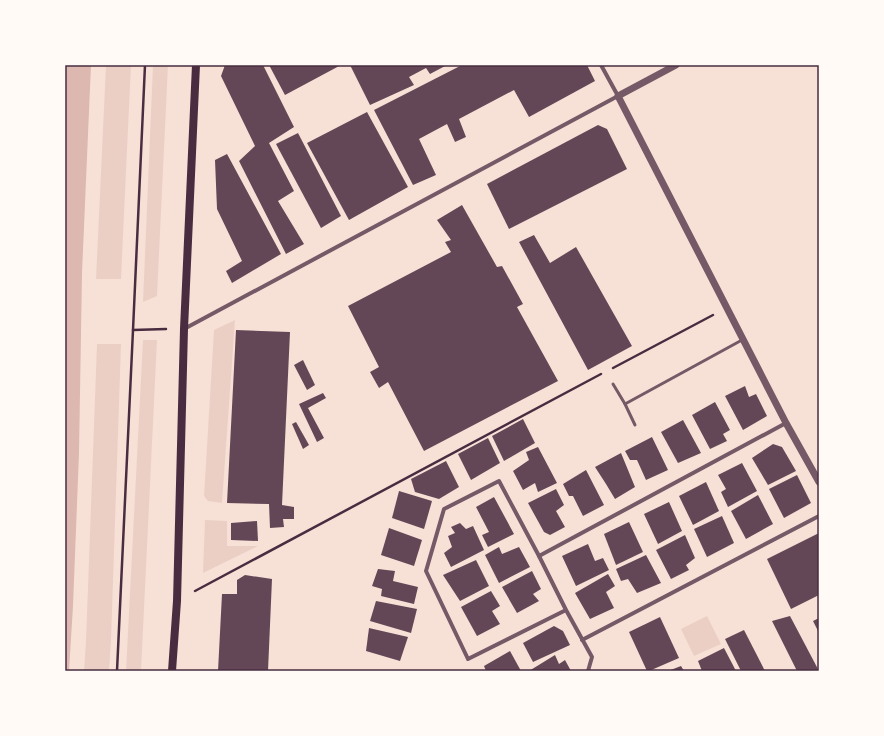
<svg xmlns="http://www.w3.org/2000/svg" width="884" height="736" font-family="'Titillium Web',sans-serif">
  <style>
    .green { fill: #ebcfc5 }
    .water { fill: #dcb8b0 }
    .building { fill: #644757 }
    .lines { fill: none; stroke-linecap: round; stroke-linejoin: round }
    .path { stroke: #4a2c40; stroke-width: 2.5 }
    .service { stroke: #755966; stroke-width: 3 }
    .minor { stroke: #755966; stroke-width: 4 }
    .tertiary { stroke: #755966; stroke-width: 7 }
    .secondary { stroke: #4a2c40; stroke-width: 8 }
    .neatline { fill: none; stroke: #4a2c40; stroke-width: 1.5 }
  </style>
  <rect width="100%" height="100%" fill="#f7e1d7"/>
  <g class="green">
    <path d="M106,65H131L121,279H96Z"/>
    <path d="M153,65H168L157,296L143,302Z"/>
    <path d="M235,320L222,503L208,501L204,496L214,330Z"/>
    <path d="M143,340H157L141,671H126Z"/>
    <path d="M97,344H121L111,641L109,671H84L86,641Z"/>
    <path d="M205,520L227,521V546H258L203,573Z"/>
    <path d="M707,616L721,644L694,656L681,629Z"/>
  </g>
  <path class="water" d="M65,65H91L82,273L79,453L73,606L69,671H65Z"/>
  <g class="building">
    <path d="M225,65H263L294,127L269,143L294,191L278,201L304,244L286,254L239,161L255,146L221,76Z"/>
    <path d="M269,65H341L285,95Z"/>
    <path d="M350,65H447L430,74L426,68L409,77L414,85L370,105Z"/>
    <path d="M462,65H587L595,81L529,117L514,90L459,119L466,137L455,142L447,124L419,139L436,175L413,185L374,110Z"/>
    <path d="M367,112L408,187L349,220L307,143Z"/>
    <path d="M598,125L607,129L627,169L509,229L487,184Z"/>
    <path d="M298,133L341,216L321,228L276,144Z"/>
    <path d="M227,154L281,254L232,283L226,271L242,261L217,209L215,160Z"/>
    <path d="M462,205L497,267L502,266L523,304L517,307L558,381L424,451L388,382L379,388L370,372L379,367L348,306L451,252L445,242L451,240L437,220Z"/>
    <path d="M534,235L550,263L576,247L632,346L588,370L519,242Z"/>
    <path d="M236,330L290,332L282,505L294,507V519H283L284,527L270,528L269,504L227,503Z"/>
    <path d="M303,360L315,385L307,390L294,365Z"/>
    <path d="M745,386L749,397L756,394L767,416L743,430L725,396Z"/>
    <path d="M323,393L326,398L308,408L324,438L317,442L299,404Z"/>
    <path d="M715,402L730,430L723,434L727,441L710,449L692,415Z"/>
    <path d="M523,419L535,443L504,461L492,436Z"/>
    <path d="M683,420L701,453L678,463L661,432Z"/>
    <path d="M296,422L309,445L303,449L292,424Z"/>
    <path d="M652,437L668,470L646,480L637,460H630L625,451Z"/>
    <path d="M488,438L500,463L471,480L458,454Z"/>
    <path d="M773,444L782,447L796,471L768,485L752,458Z"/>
    <path d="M538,447L557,483L538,492L535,483L523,490L513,471L529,460L526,452Z"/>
    <path d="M621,453L635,487L615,499L606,484L595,467Z"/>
    <path d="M446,461L459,487L439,499L415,492L411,479Z"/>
    <path d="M742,463L757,491L728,507L721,492L726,489L718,475Z"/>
    <path d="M586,470L604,505L583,516L573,496H569L563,484Z"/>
    <path d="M797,475L811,503L784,518L769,489Z"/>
    <path d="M706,482L719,511L693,525L679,496Z"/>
    <path d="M556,489L564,505L556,511L565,527L550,535L544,532L528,503Z"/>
    <path d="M399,491L432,501L424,529L392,518Z"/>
    <path d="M758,495L773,524L746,539L731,511Z"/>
    <path d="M494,497L514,534L488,547L482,535L489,532L476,507Z"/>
    <path d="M669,502L682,531L658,544L644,514Z"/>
    <path d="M722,516L734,543L707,557L694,529Z"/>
    <path d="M257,521L258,541L231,540V523Z"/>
    <path d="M629,522L643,552L616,565L604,534Z"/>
    <path d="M460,523L466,529L473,526L484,550L451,567L444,553L452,547L448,536L455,533L451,527Z"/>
    <path d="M389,528L422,540L414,566L381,555Z"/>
    <path d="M819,533V595L791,609L767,559Z"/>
    <path d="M685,535L695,558L686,565L689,570L671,579L656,550Z"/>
    <path d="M588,544L595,561L603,558L609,570L576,586L562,556Z"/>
    <path d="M499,547L502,554L519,547L530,567L499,583L485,555Z"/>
    <path d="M646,555L661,583L637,593L628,579L621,581L616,569Z"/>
    <path d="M476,560L489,586L460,601L443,575Z"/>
    <path d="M378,569L395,571L393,581L418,587L414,604L381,596L382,589L372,586Z"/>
    <path d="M532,571L541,589L533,594L539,601L517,613L502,587Z"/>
    <path d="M608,574L615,586L606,592L614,608L590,619L575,593Z"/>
    <path d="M245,575L272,579L268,671H218L222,594H237V580Z"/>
    <path d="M491,591L500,606L492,611L500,624L477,636L461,607Z"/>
    <path d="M376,601L417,609L411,633L370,621Z"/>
    <path d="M790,616L819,671H797L772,621Z"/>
    <path d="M660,617L679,658L649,671H647L629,632Z"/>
    <path d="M819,618V633L813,621Z"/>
    <path d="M554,626L563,631L570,645L533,662L523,643Z"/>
    <path d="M369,628L408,637L400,661L366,651Z"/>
    <path d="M744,630L765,671H741L725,639Z"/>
    <path d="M724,648L736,671H702L698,661Z"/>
    <path d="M510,651L521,671H486L484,666Z"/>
    <path d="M555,655L559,664L565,660L571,671H529Z"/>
    <path d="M681,666L684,671H668Z"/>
  </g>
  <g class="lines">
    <g class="path">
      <path d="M133,330L166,329"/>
      <path d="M613,368L713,315"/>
      <path d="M195,591L601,374"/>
      <path d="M117,671L133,330L145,65"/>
    </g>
    <g class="service">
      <path d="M613,384L625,404L635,425"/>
      <path d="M625,404L742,340"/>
    </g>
    <g class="minor">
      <path d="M184,329L618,96L601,65"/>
      <path d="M539,556L786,423"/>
      <path d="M566,610L468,659L426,571L444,509L499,481L539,556L566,610L592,657L588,671"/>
      <path d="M582,640L819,516"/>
    </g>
    <path class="tertiary" d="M676,65L618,96L786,423L819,482"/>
    <path class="secondary" d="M172,671L177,601L184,329L196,65"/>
  </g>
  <rect width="884" height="736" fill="none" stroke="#fffaf5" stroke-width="132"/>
  <rect x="66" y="66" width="752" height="604" class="neatline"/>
</svg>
